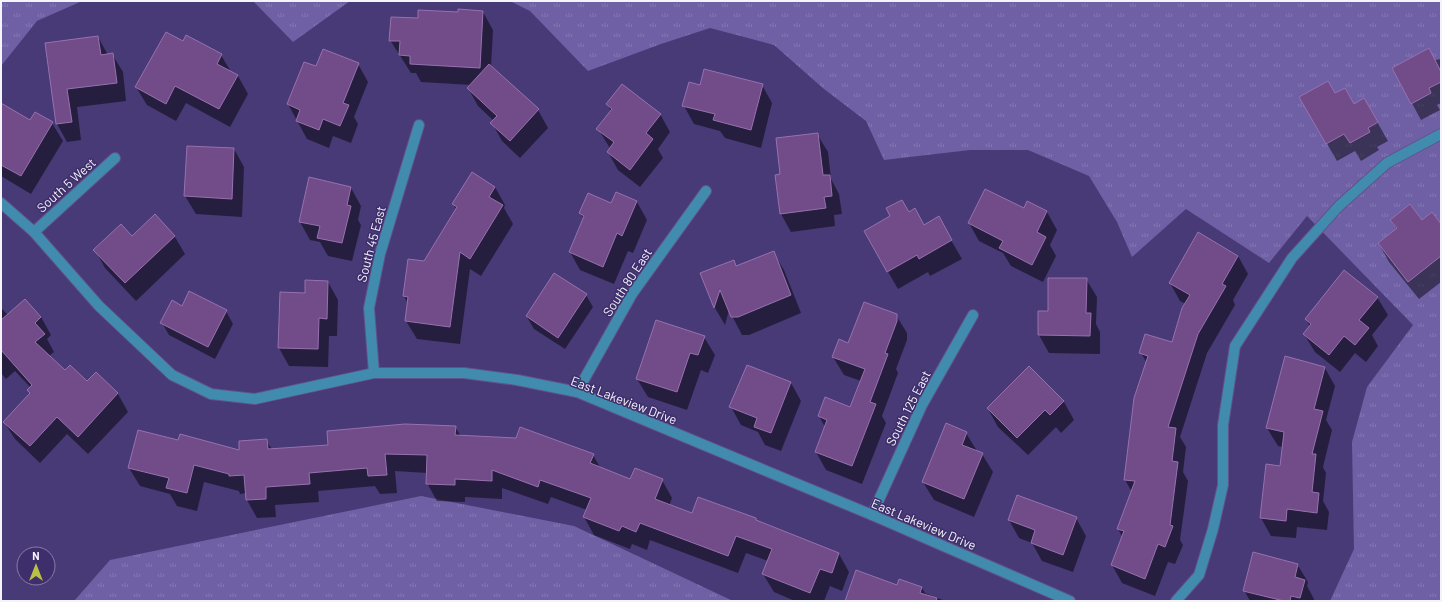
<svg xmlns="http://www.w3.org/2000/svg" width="1442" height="602" font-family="Barlow,sans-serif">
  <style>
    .grass { fill: url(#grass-tufts) }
    .shadow { fill: #0007 }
    .building { fill: #724c88; stroke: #9771af }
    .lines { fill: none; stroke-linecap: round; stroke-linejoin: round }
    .minor-casing { stroke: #605389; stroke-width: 12 }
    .minor { stroke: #418baf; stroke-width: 10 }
    .labels { text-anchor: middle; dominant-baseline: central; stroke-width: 3; stroke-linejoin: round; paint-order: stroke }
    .street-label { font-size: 13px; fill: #f5f4fb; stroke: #3e2e6b }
  </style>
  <defs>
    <pattern id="grass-tufts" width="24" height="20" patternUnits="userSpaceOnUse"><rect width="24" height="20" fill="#6f60a6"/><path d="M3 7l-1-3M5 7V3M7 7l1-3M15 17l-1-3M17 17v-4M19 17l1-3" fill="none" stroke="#8477b3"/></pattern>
  </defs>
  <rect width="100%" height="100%" fill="#483977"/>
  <g class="grass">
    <path d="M1,1H82L37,21L1,66Z"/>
    <path d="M253,1H350L293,42Z"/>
    <path d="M510,1H1441V601H1330L1354,549L1352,442L1367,387L1413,325L1307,216L1269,263L1186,209L1132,257L1117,222L1089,176L1028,150H970L884,160L866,121L824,89L774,45L710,28L661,44L588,71L530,11Z"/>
    <path d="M421,496L574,526L733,601H74L110,560Z"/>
  </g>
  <g class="shadow">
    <path d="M483,12L493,30L491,67L538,110L548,128L520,158L502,141L492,123L494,121L478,106L468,88L472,85L421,82L416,73H411L390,40L419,19L459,13Z"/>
    <path d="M98,37L108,55L112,54L123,72L126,101L77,107L81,140L67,142L57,124L46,44Z"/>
    <path d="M184,42L221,55L231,72L238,76L248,94L230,127L186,103L176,121L147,105L136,87Z"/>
    <path d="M1441,59V103L1437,105L1440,110L1421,120L1393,68Z"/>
    <path d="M358,64L368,82L354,117L358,124L351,143L333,136L329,148L307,139L288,104L316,68Z"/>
    <path d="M762,85L772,103L761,148L725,138L720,131L694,124L684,106L701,86Z"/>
    <path d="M1335,95L1353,105L1364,99L1388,141L1377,147L1379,150L1361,161L1355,151L1337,161L1300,97Z"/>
    <path d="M607,104L660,114L670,132L658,149L663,158L640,187L618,170L608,152L610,148L598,129L611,111Z"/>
    <path d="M1,117L30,122L52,123L63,141L31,194L1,176Z"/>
    <path d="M817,134L828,152L831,179L839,194L842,214L834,215L835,226L791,232L781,214V175Z"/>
    <path d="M188,147L234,149L244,167L242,217L196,214L185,196Z"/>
    <path d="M495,187L505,205L504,208L513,224L481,276L470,269L460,344L417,339L406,321L408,304L404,296L456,209L453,204Z"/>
    <path d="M351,188L361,206L358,220L361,225L352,261L328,256L320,242L310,240L300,222Z"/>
    <path d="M617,194L637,202L647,220L633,253L628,251L614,284L580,270L570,252L584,219L580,213L612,204Z"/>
    <path d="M1028,203L1047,212L1057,230L1050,245L1056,256L1043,282L1011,266L1003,253L979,241L969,223L1024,209Z"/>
    <path d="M909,213L924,226L938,218L962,259L930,276L928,272L898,289L865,232Z"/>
    <path d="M155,216L175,237L185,254L136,301L105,268L95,250L132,237Z"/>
    <path d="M1391,220L1422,221L1441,225V282L1419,299L1389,262L1379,244L1397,230Z"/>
    <path d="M773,252L784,270L801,313L749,335H742L729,310L725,325L715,308L702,274L736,267Z"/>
    <path d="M1238,256L1248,274L1233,300L1235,305L1207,353L1180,437L1186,447L1183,472L1188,481L1180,540L1183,545L1175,564L1168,562L1155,596L1122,583L1112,565L1123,538L1118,529L1132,492L1125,480L1147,363L1141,353L1172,343L1186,304L1180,301L1170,283Z"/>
    <path d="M1086,279L1097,297L1096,324L1100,332V354L1049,353L1039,335L1049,312Z"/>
    <path d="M328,282L338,300L337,336H329L328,367L289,366L279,348L306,294Z"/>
    <path d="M586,295L593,307L565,349L534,329L527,317Z"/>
    <path d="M1377,297L1388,315L1372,335L1378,346L1366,362L1355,353L1340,372L1315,352L1304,334L1310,327L1306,319Z"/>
    <path d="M25,300L41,317L51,335L47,339L54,352L49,356L66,371L87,383L96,374L118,394L128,412L88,454L67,434L40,463L15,439L4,422L31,394V388L15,371L6,379L1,373V308L8,315Z"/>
    <path d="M182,307L226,311L233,324L215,359L169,335L162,323Z"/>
    <path d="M896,315L907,333V340L896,369L898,373L882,416L886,423L862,484L826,470L816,452L825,427L819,416L851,408L861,381L844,375L833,357L849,344Z"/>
    <path d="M704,337L715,355L708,373L701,370L687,410L648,397L637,379Z"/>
    <path d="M747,366L791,383L801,401L781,451L765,445L758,432L741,425L731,407Z"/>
    <path d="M1029,367L1064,402L1074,420L1061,433L1056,427L1028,455L998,427L988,409Z"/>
    <path d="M1325,368L1335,386L1326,420L1332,430L1323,467L1326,473L1323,501L1329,512L1327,530L1297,527L1296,538L1271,536L1261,518L1281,467L1283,447L1278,446L1267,428Z"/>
    <path d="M455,427L461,436L593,455L601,469L631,480H662L672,498L669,506L692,514L756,519L757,522L839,554L849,572L842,591L830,586L824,601H795L774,592L763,574L768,561L746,553L738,573L650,540L647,550L632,544L630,549L594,535L584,517L587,510L551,497L548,504L502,488V499L465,497V502L437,501L427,483V473L395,471L397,493L380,494L375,486L318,491L319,502L275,505L276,517L257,518L247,500L246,493L240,494L239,491L204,482L197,511L177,506L170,494L140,486L129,468L179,441L240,452L266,441L272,449L329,446Z"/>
    <path d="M966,433L977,451L982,454L993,472L974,517L934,500L923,482Z"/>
    <path d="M1076,518L1086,536L1073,572L1042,561L1032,543L1019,538L1009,520Z"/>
    <path d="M1297,564L1308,582L1307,586L1314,599V601H1250L1244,590Z"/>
    <path d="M900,580L922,588L925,593L945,601H846L898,586Z"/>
  </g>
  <g class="building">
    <path d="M458,9L483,11L480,68L410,64V56L399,55L400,41H389L391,17L418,18V10L458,12Z"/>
    <path d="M166,32L183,41L186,35L222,54L217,64L238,75L219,109L175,86L166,104L135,87Z"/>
    <path d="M98,36L101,55L113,53L117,83L67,89L72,122L56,124L45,43Z"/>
    <path d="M1429,48L1441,72V82L1429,88L1431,93L1411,104L1392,68Z"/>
    <path d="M323,49L359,63L343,103L349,105L340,126L323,119L319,130L296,121L300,110L287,104L304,62L316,66Z"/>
    <path d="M489,64L539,109L510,141L490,123L497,116L467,88Z"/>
    <path d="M704,69L763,84L751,130L713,120L715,114L682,106L689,82L700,85Z"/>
    <path d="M1328,81L1335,93L1345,88L1354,104L1364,98L1378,122L1368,128L1370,132L1350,143L1344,134L1326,144L1299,97Z"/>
    <path d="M622,84L661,114L646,133L653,139L630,170L607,152L614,142L596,129L612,109L606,104Z"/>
    <path d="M1,103L30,120L35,112L53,122L21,176L1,165Z"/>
    <path d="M818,133L823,175H830L832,196L824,197L826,208L780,214L775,175L780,174L776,138Z"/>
    <path d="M187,146L234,148L232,199L184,196Z"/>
    <path d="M472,172L495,187L489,197L503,205L470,259L460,252L450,327L405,321L408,297L403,296L408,259L424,261L457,207L452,204Z"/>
    <path d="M309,177L351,187L347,205L351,206L342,243L317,238L320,226L299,222Z"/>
    <path d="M985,189L1024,208L1027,201L1047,211L1037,232L1046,237L1032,265L999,248L1003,241L968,223Z"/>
    <path d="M616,192L637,201L622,236L617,233L603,267L569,252L584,216L579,213L588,193L611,203Z"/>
    <path d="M902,200L909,212L915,208L924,225L939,216L952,240L919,259L917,255L887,272L864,231L890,216L886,208Z"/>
    <path d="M1410,204L1422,220L1432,212L1441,224V256L1408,282L1378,243L1397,228L1390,220Z"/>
    <path d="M155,214L175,236L125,283L93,250L121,224L132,236Z"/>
    <path d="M1198,232L1238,256L1222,284L1226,286L1198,334L1168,427L1176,428L1172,461L1178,462L1170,525L1173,526L1165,547L1158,544L1145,579L1111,565L1124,531L1117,529L1135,481L1124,480L1134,398L1148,356L1139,353L1145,334L1172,342L1182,308L1190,295L1169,283Z"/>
    <path d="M774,251L791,295L738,317H731L720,290L714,308L700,273L734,260L736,266Z"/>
    <path d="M1344,270L1378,297L1359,320L1369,328L1355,345L1344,336L1329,355L1303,334L1311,324L1305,319Z"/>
    <path d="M554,273L587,294L558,338L526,316Z"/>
    <path d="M1048,278H1087L1086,313H1091L1090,336L1038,335V311H1048Z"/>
    <path d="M305,280L328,281L327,319L319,318L318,349L278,348L280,292L305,293Z"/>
    <path d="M189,291L227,310L208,347L160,323L172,300L182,306Z"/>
    <path d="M25,299L41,317L35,323L45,334L35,342L65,370L70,365L87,381L96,372L118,393L78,437L57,417L30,446L3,422L30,393L27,390L32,385L1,350V320Z"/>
    <path d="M864,302L897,314V321L885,353L888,354L870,402L876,404L852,466L815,452L827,420L818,416L825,397L850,407L865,369L832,357L839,339L848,343Z"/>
    <path d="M656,320L705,336L698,355L690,353L677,392L636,379Z"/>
    <path d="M1285,356L1325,367L1314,409L1323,411L1312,454H1316L1312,492L1319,493L1317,513L1287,509L1286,521L1260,518L1266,464L1280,466L1284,432L1266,428Z"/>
    <path d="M747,365L791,382L771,433L754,427L757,418L729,407Z"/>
    <path d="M1029,366L1064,401L1050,415L1045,410L1017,438L987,408Z"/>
    <path d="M946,423L967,432L962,445L983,453L964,499L922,482Z"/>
    <path d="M405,424L456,426L455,435L516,438L520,427L594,454L590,463L630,479L635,468L663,479L655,499L692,513L698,497L756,518V520L839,553L832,573L820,569L810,593L762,574L772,549L736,536L728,556L640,523L636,532L622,526L619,531L583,517L591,498L540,480L538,487L492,470V481L455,479V485L426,484L427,455L385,454L387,475L368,476L367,468L309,473L310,484L266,487V499L246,500L244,475L229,476V474L194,465L187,493L166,488L169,478L128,468L138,430L178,440L180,434L239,450V441L267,439L268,449L328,445L327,431Z"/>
    <path d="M1017,495L1077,517L1063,555L1031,543L1035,530L1008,520Z"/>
    <path d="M1253,552L1298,564L1295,577L1305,580L1300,598L1291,596L1290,601H1284L1243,591Z"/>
    <path d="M856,570L897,585L899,579L922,587L920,593L937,598L936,601H845Z"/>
  </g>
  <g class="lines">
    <defs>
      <g id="minor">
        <path d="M1,203L34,232L99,306L172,375L211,394L255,399L374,373H464L517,380L577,392L872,515L1070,601"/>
        <path d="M34,232L115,158"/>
        <path d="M374,373L369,308L380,254L419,125"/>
        <path d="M577,392L632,294L706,191"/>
        <path d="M872,515L922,405L973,315"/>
        <path d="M1176,601L1199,575L1213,529L1223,485V425L1235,346L1292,258L1339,206L1387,163L1441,134"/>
      </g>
    </defs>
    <use href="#minor" class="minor-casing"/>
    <use href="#minor" class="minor"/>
  </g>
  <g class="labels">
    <g class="street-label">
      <text transform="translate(66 185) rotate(-42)">South 5 West</text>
      <text transform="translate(371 244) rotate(-75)">South 45 East</text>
      <text transform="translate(627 282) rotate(-57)">South 80 East</text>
      <text transform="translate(624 400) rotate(21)">East Lakeview Drive</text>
      <text transform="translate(908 408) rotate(-63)">South 125 East</text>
      <text transform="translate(924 524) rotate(23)">East Lakeview Drive</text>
    </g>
  </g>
  <rect width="1442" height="602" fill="none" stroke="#f5f4fb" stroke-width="4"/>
  <g transform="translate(36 566)"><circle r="19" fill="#3e2e6b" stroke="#877da5"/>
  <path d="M0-3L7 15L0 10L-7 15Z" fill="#bac045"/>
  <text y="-6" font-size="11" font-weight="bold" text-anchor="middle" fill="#f5f4fb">N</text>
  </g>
</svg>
